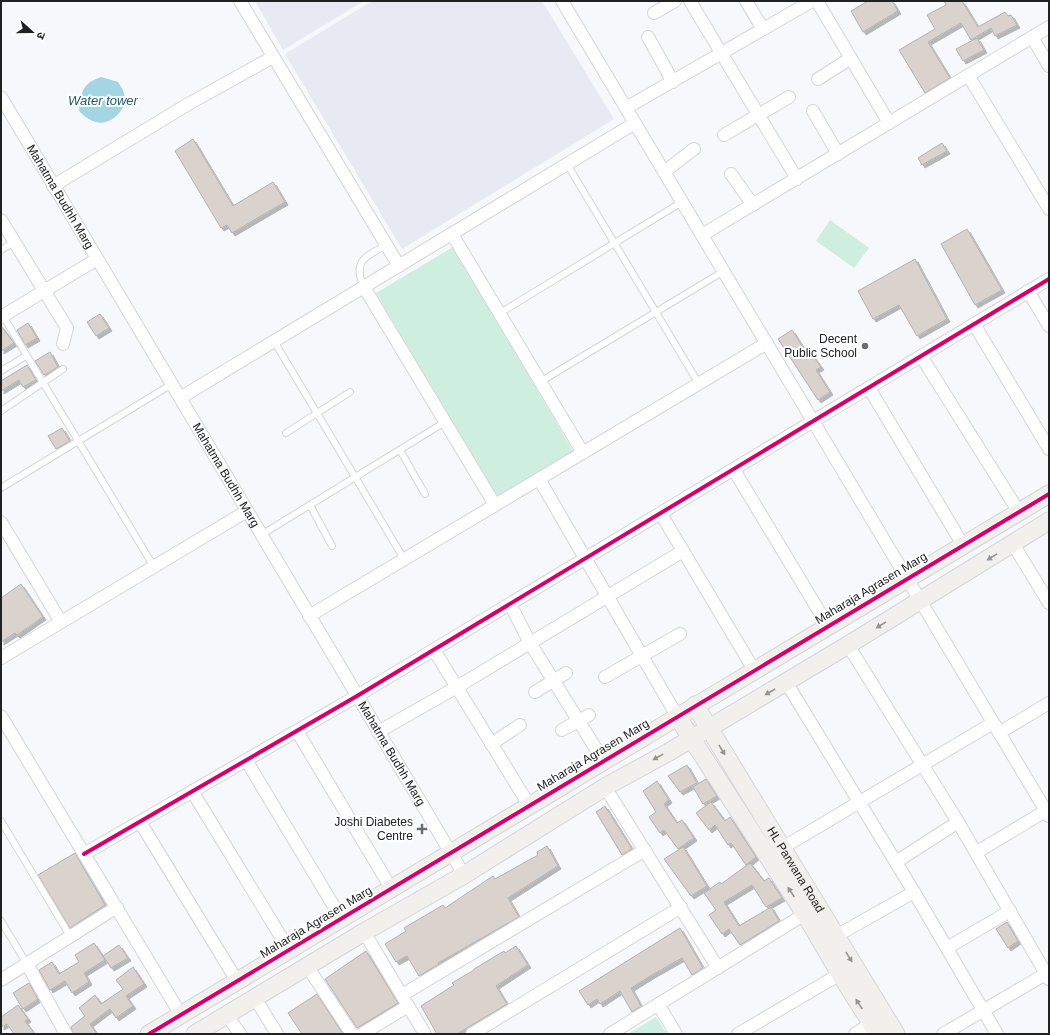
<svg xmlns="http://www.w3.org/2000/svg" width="1050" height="1035" font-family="Arial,'Noto Sans Devanagari',sans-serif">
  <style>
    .built { fill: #e7eaf2 }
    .green { fill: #ceefe0 }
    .water { fill: #a3d6e2 }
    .building { fill: #dad2cc; stroke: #b2b1b2; filter: url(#shadow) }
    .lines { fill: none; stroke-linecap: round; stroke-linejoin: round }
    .lane-casing { stroke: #d4d5d8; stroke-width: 8 }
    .street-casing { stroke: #d4d5d8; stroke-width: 14 }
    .secondary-casing { stroke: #d4d5d8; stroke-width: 19 }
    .lane { stroke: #fefefe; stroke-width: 6 }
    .street { stroke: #fefefe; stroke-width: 12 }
    .secondary { stroke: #f1f0ed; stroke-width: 17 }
    .cycleway-casing { stroke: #fff; stroke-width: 6 }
    .cycleway { stroke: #d6006c; stroke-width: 4 }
    .oneway { fill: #939392 }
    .poi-dot { fill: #6b6c6f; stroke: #fff; stroke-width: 1.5 }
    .labels { text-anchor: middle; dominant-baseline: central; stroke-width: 4; stroke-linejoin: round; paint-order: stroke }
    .street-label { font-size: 12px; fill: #202123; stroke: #fff }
    .poi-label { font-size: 12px; fill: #202123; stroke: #fff; text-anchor: end }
    .water-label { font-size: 13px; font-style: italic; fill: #205c67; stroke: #fff }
  </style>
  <defs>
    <filter id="shadow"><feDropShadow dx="3" dy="3" stdDeviation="0" flood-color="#0004"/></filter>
  </defs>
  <rect width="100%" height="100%" fill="#f7f8fb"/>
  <g class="built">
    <path d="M255,1H364L283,50Z"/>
    <path d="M372,1H542L614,119L402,249L285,54Z"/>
  </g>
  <g class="green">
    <path d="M830,220L869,248L854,268L816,241Z"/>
    <path d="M453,247L573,451L496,497L376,293Z"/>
    <path d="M656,1017L667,1034H628Z"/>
  </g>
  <path class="water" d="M101,77L118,82L123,90L126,102C115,125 97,130 79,111C82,92 81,84 101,77Z"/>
  <g class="building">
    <path d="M868,1H892L898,11L863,32L851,11Z"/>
    <path d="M944,1H962L978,27L1005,12L1008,16L1011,15L1017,25L995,36L991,28L971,40L961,23L928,42L950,78L925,93L899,50L935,29L927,15L946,5Z"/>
    <path d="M977,38L984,50L963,61L956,49Z"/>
    <path d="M193,139L233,206L273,182L285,202L232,233L227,225L221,228L175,151Z"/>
    <path d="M942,143L947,151L922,165L918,158Z"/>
    <path d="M967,229L1002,290L975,305L941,244Z"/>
    <path d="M915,259L947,319L917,336L899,305L873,319L858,291Z"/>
    <path d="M100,314L109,328L96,336L87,322Z"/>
    <path d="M28,323L37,338L25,345L17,330Z"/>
    <path d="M1,326L14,343L1,351Z"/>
    <path d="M792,330L807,354L810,352L821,367L816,370L830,392L818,400L778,339Z"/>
    <path d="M50,352L58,367L44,375L35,361Z"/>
    <path d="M27,365L36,380L23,387L19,380L1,391V381Z"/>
    <path d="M62,428L70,441L56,449L48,436Z"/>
    <path d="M21,584L43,617L17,635L15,633L1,642V598Z"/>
    <path d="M687,765L697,783L680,792L668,776Z"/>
    <path d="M706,779L717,796L703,804L693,787Z"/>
    <path d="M657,781L669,800L664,804L677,823L682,820L694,838L678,849L664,830L660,833L649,817L656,812L643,791Z"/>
    <path d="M711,802L725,821L730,817L756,857L746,865L731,843L728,845L715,825L709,830L696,813Z"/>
    <path d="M605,806L632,849L622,855L596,812Z"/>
    <path d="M547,846L558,866L508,898L519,917L438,963L439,964L419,976L407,956L396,962L385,944L406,931L404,928L443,905L445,908L493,876L495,879L538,855L537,852Z"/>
    <path d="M683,847L707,886L691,896L664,859Z"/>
    <path d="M75,853L105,905L70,928L38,875Z"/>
    <path d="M750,863L764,881L769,878L782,898L766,907L752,885L724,902L739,926L771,907L779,921L740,945L729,929L722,934L709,915L716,910L704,893L720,882L721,884Z"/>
    <path d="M1007,922L1018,941L1008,948L996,929Z"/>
    <path d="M680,928L703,968L692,975L682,958L652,975L631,988L641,1006L632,1012L620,991L600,1004L597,999L588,1005L579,991Z"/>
    <path d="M94,943L105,960L84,973L89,982L72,993L65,981L50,990L39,970L52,962L59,974L79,962L75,955Z"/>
    <path d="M119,945L128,958L111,968L103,956Z"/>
    <path d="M516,946L528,965L496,986L507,1004L457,1034H437L421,1006L454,985L452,983L474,970V969L504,951L505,953Z"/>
    <path d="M366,951L398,1003L357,1028L325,979Z"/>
    <path d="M133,967L144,984L126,996L133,1006L116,1018L110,1009L90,1024L97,1034H73L71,1027L85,1016L79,1008L95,995L101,1004L123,989L116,980Z"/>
    <path d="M29,983L38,999L23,1009L13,993Z"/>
    <path d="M317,994L343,1034H302L288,1013Z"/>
    <path d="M18,1005L28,1019L25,1021L35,1034H14L7,1024L1,1027V1017Z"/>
  </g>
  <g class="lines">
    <defs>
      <g id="lane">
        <path d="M567,164L699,384"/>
        <path d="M1,250L14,242"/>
        <path d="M364,287C352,262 365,256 387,245"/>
        <path d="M500,313L682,202"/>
        <path d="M3,316L154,567"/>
        <path d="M274,341L404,559"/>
        <path d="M1,371L26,356"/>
        <path d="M540,382L724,271"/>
        <path d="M1,411L63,369"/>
        <path d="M286,433L350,392"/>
        <path d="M400,450L425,494"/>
        <path d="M1,488L172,384"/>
        <path d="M310,505L332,546"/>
        <path d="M261,535L445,422"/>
        <path d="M1,821L70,936"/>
        <path d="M1,921L27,964"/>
      </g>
      <g id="street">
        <path d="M240,1L399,266"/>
        <path d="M562,1L1049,816"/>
        <path d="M690,1L797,179"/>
        <path d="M746,1L763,29"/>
        <path d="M817,1L889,123"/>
        <path d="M654,13L675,1"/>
        <path d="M648,37L673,82"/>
        <path d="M1032,37L1049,66"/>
        <path d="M968,75L1049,209"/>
        <path d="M818,79L851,58"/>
        <path id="s1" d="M1,97L464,875"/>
        <path d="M626,108L812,1"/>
        <path d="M813,111L838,154"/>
        <path d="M724,135L789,97"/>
        <path d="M664,172L694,149"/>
        <path d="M731,174L753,205"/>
        <path d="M53,186L190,103L273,57"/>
        <path d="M1,220L67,328L63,344"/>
        <path d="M452,234L583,453"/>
        <path d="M702,235L1049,27"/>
        <path d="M364,287L495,505"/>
        <path d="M1028,291L1049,326"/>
        <path d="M1,317L97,259"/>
        <path d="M974,324L1049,449"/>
        <path d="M921,356L1019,512"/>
        <path d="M869,388L963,545"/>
        <path d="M180,398L635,123"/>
        <path d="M734,470L828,626"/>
        <path d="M539,479L677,716"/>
        <path d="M661,514L754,670"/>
        <path d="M1,522L61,622"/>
        <path d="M1013,544L1049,603"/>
        <path d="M510,604L530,643L603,760"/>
        <path d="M309,616L767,343"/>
        <path d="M848,645L958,822L1049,979"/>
        <path d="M434,650L529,805"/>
        <path d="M1,658L247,511"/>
        <path d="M605,677L680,634"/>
        <path d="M786,682L914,892L997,1034"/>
        <path d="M535,692L566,673"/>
        <path d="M1,716L181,1015"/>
        <path d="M562,730L589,715"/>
        <path d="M297,731L391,888"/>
        <path d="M378,732L457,687L683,551"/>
        <path d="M999,733L1049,703"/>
        <path d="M491,744L520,725"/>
        <path d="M246,760L341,918"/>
        <path d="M605,787L718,968"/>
        <path d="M192,791L289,950"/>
        <path d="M140,822L237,981"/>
        <path d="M782,848L993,723"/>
        <path d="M977,852L1049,809"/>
        <path d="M84,854L357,696L1049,279"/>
        <path d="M896,862L958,822"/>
        <path d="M364,932L425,1034"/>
        <path d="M836,936L914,892"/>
        <path d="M947,948L1010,911"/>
        <path d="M27,964L66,1034"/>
        <path d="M307,966L352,1034"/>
        <path d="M1,980L117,907"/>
        <path d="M402,995L645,850"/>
        <path d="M255,998L277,1034"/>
        <path d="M658,1004L676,1034"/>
        <path d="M227,1015L240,1034"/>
        <path d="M362,1034L408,1006"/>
        <path d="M472,1034L681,907"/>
        <path d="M610,1034L805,914"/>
        <path d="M738,1034L840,974"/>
        <path d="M855,1034L872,1023"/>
        <path d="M943,1034L1049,972"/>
      </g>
      <g id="secondary">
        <path id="s2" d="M695,705L896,1034"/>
        <path d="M677,716L805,914L840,974L878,1034"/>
        <path d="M149,1034L1049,494"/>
        <path d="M195,1034L364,932L464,875L605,787L669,752L848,645L1049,521"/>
      </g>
    </defs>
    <use href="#lane" class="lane-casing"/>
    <use href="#street" class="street-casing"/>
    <use href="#secondary" class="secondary-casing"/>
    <use href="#lane" class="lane"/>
    <use href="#street" class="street"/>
    <use href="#secondary" class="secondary"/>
    <defs>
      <g id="cycleway">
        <path d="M84,854L357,696L1049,279"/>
        <path d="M149,1034L1049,494"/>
      </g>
    </defs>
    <use href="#cycleway" class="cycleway-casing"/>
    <use href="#cycleway" class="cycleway"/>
  </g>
  <defs><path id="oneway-solid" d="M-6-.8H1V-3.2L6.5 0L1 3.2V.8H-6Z"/></defs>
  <g class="oneway">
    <use href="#oneway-solid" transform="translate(992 557) rotate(148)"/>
    <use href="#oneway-solid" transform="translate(881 625) rotate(148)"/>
    <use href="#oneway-solid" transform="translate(770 692) rotate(150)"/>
    <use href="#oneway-solid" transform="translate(722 750) rotate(59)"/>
    <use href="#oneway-solid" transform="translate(658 757) rotate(151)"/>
    <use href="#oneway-solid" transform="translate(791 892) rotate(-123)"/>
    <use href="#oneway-solid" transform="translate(849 957) rotate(58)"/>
    <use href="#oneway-solid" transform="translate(859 1004) rotate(-123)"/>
  </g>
  <g class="poi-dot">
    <circle cx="865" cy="346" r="4"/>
    <path d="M420 823h4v4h4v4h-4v4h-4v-4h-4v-4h4z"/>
  </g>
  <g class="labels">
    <g class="street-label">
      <text stroke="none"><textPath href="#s1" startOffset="116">Mahatma Budhh Marg</textPath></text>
      <text stroke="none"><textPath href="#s1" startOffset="440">Mahatma Budhh Marg</textPath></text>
      <text transform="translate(871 588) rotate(-31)">Maharaja Agrasen Marg</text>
      <text stroke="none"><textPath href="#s1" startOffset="764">Mahatma Budhh Marg</textPath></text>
      <text transform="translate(593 755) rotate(-31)">Maharaja Agrasen Marg</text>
      <text stroke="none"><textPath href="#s2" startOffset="193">HL Parwana Road</textPath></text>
      <text transform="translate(316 922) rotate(-31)">Maharaja Agrasen Marg</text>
    </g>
    <g class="poi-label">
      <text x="857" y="339">Decent<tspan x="857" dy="14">Public School</tspan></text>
      <text x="413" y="822">Joshi Diabetes<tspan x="413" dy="14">Centre</tspan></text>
    </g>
    <g class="water-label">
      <text x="103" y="100">Water tower</text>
    </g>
  </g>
  <rect width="1050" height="1035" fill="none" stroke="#202123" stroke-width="4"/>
  <g transform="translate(32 32) rotate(111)" stroke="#ffffff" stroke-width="3" paint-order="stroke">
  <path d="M0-3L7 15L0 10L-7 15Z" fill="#202123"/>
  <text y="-6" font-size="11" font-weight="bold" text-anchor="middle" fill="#202123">उ</text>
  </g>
</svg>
